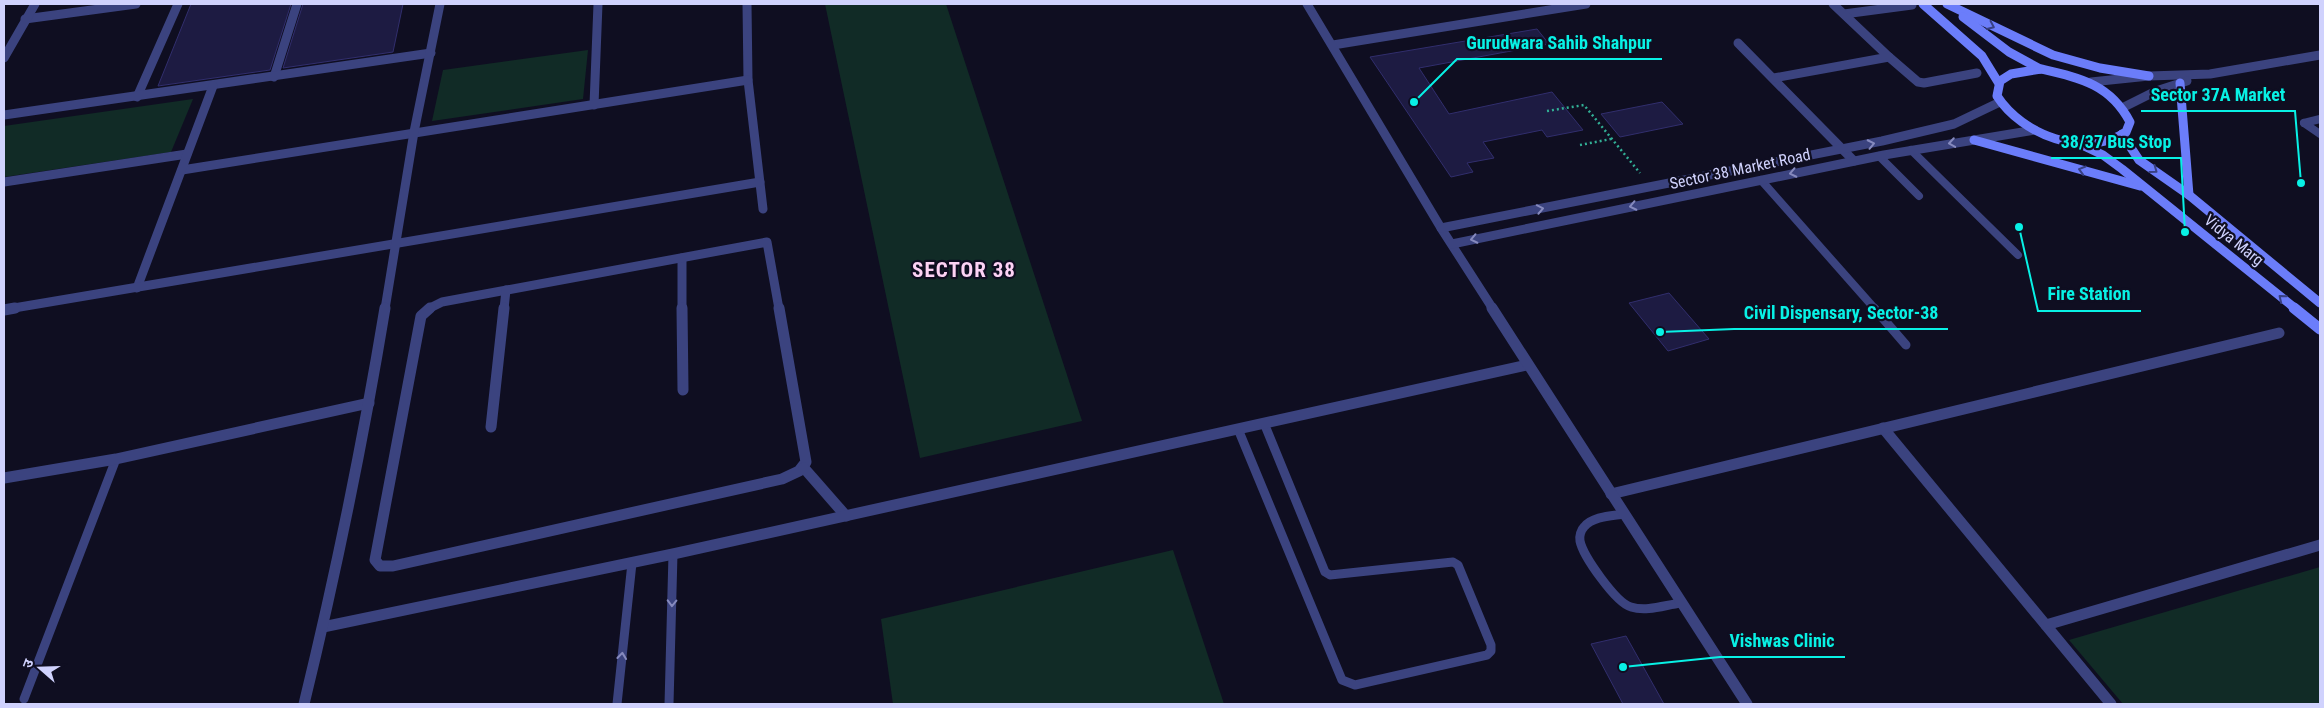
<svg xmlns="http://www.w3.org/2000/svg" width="2324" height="708" font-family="'Roboto Condensed','Noto Sans Devanagari',sans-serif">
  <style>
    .green { fill: #112b26 }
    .building { fill: #1d1b42; stroke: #312e6d }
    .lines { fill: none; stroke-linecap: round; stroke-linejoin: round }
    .path { stroke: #32af95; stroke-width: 2.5; stroke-dasharray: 2 3; stroke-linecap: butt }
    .service-far1 { stroke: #3b437f; stroke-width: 8 }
    .service { stroke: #3b437f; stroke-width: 9 }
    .minor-far1 { stroke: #3b437f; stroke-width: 9 }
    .minor { stroke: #3b437f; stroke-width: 11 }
    .tertiary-far1 { stroke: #3b437f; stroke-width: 9 }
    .tertiary { stroke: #3b437f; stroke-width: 11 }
    .secondary-far1 { stroke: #6b7dfa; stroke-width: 9 }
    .secondary { stroke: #6b7dfa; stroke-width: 11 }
    .oneway { stroke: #384083 }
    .oneway2 { stroke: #868abe }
    .labels { text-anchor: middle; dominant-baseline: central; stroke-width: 4.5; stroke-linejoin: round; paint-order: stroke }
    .street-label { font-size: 16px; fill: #d0d2fd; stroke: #0f0e21 }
    .district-label { font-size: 21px; font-weight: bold; letter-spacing: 1px; fill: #fdd2f4; stroke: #0f0e21 }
    .leader { fill: none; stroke: #08f1e5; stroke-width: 2 }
    .callout-dot { fill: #08f1e5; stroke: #0f0e21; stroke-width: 2 }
    .callout-label { font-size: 18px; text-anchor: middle; font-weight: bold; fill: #08f1e5; stroke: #0f0e21; stroke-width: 4.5; stroke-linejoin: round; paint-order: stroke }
  </style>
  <rect width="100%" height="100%" fill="#0f0e21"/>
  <g class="green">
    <path d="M825,4H946L1082,421L920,458Z"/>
    <path d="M588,50L583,99L432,121L443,70Z"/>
    <path d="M193,99L171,152L4,177V126Z"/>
    <path d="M1173,550L1224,704H893L881,619Z"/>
    <path d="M2320,567V704H2123L2069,640Z"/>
  </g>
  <g class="building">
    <path d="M191,4H291L270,70L158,86Z"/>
    <path d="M303,4H403L393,52L283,68Z"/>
    <path d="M1537,29L1549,44L1419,68L1449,114L1552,92L1583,130L1547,137L1542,130L1483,142L1494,158L1467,163L1473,172L1451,177L1370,57Z"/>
    <path d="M1662,102L1683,124L1620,137L1601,114Z"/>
    <path d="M1669,293L1709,339L1668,351L1629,303Z"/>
    <path d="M1626,636L1664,704H1623L1591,644Z"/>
  </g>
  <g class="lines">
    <g class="path">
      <path d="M1547,111L1584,105L1640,173"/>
      <path d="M1580,145L1611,139"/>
    </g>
    <g class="service-far1">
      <path d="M2304,123L2320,134"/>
      <path d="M2304,123L2320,119"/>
      <path d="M1911,150L2018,255"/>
      <path d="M1879,156L1919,196"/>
      <path d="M1761,180L1875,309"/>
    </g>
    <g class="service">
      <path d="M1874,308L1906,345"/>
      <path d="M1238,429L1342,680L1355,685L1487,655L1491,651V645L1458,565L1453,562L1330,575L1325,572L1264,423"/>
      <path d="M1624,514C1612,516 1593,516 1584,527C1581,530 1579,536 1580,541C1583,556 1616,603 1631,607C1647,612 1665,605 1681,603"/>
      <path d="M24,699L116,459"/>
      <path d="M617,704L632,563"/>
      <path d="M669,704L673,554"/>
    </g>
    <g class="minor-far1">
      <path d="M747,4L748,80L763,209"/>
      <path d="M1844,14L1912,5"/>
      <path d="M25,19L136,4"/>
      <path d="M1738,43L1854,161"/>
      <path d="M1333,45L1586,4"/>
      <path d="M1889,57L1918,82L1924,83L1977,73"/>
      <path d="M4,58L35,4"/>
      <path d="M274,77L297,4"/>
      <path d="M1774,78L1889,57L1833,4"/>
      <path d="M137,97L178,4"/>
      <path d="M594,105L598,4"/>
      <path d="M4,115L431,53"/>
      <path d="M182,170L748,80"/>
      <path d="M4,182L187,154"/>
      <path d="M682,258V309"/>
      <path d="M137,288L213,86"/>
      <path d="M8,309L760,182"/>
      <path d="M428,309L442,302L767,242L779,309"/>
      <path d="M504,309L506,290"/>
    </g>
    <g class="minor">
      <path d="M430,308L421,316L375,560L380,566H393L782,479L799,471L806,462L779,308"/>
      <path d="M682,308L683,390"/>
      <path d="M4,310L15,308"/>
      <path d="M491,427L504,308"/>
      <path d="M1883,428L2111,704"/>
      <path d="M804,468L846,516"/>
      <path d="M1611,494L2279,333"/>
      <path d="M2046,625L2320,545"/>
      <path d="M323,627L673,554L1527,365"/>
    </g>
    <g class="tertiary-far1">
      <path d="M1307,4L1441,228L1493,309"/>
      <path d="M2091,82L2149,76L2210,74L2320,55"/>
      <path d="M2124,107L2156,91L2187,81"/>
      <path d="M1441,228L1882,141L1954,124L2000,102"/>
      <path d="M1452,244L1884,155L2035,130"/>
      <path d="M385,309L414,132L440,4"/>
    </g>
    <g class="tertiary">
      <path d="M1492,308L1747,704"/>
      <path d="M4,478L116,459L369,403"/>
      <path d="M304,704C336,573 363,441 385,308"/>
    </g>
    <g class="secondary-far1">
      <path d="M1923,4L1982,56L1998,82"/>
      <path d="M1947,4L2053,55L2100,68L2149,76"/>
      <path d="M1963,17L2009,52L2040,69"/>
      <path d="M2041,69C2080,78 2110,84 2130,122L2126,132C2085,159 2022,135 1997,96L2000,81L2011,74Z"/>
      <path d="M2180,83L2189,195"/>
      <path d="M2122,134L2139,160L2189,195L2320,303"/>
      <path d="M1974,140L2140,186"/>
      <path d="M2082,145L2103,155L2122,169L2296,309"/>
    </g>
    <path class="secondary" d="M2294,308L2320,329"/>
  </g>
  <defs><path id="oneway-chevron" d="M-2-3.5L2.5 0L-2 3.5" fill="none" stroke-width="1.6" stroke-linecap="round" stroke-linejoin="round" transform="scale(1.25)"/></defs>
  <g class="oneway">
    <use href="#oneway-chevron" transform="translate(1991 26) rotate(25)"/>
    <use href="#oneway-chevron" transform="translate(2082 170) rotate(-164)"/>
    <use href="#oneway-chevron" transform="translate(2154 170) rotate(36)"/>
    <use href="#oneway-chevron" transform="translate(2282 298) rotate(-141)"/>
  </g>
  <g class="oneway2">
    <use href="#oneway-chevron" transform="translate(1952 143) rotate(171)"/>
    <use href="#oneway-chevron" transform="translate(1871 144) rotate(-12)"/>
    <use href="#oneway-chevron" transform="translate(1793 173) rotate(168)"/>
    <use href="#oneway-chevron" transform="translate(1633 206) rotate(168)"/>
    <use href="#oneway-chevron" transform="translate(1540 209) rotate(-11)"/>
    <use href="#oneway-chevron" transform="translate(1474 239) rotate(168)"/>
    <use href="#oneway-chevron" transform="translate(672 603) rotate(91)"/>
    <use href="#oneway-chevron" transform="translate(622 656) rotate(-84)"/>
  </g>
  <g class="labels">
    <g class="street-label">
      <text transform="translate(1740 169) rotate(-12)">Sector 38 Market Road</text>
      <text transform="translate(2234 240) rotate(39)">Vidya Marg</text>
    </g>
    <g class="district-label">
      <text x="964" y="270">SECTOR 38</text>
    </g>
  </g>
  <path class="leader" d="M1414 102L1457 59H1662M2301 183L2295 111H2141M2185 232L2181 158H2051M2019 227L2038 311H2141M1660 332L1734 329H1948M1623 667L1720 657H1845"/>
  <g class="callout-dot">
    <circle cx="1414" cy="102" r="5"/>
    <circle cx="2301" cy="183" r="5"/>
    <circle cx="2185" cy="232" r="5"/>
    <circle cx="2019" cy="227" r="5"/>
    <circle cx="1660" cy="332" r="5"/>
    <circle cx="1623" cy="667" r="5"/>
  </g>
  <g class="callout-label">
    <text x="1559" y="49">Gurudwara Sahib Shahpur</text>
    <text x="2218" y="101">Sector 37A Market</text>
    <text x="2116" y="148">38/37 Bus Stop</text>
    <text x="2089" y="300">Fire Station</text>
    <text x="1841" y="319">Civil Dispensary, Sector-38</text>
    <text x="1782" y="647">Vishwas Clinic</text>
  </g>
  <rect width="2324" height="708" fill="none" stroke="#d0d2fd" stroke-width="10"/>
  <g transform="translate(40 668) rotate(290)" stroke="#0f0e21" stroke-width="4" paint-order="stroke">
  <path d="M0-4L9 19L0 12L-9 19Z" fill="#d0d2fd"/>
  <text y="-8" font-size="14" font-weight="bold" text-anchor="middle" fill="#d0d2fd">उ</text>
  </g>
</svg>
